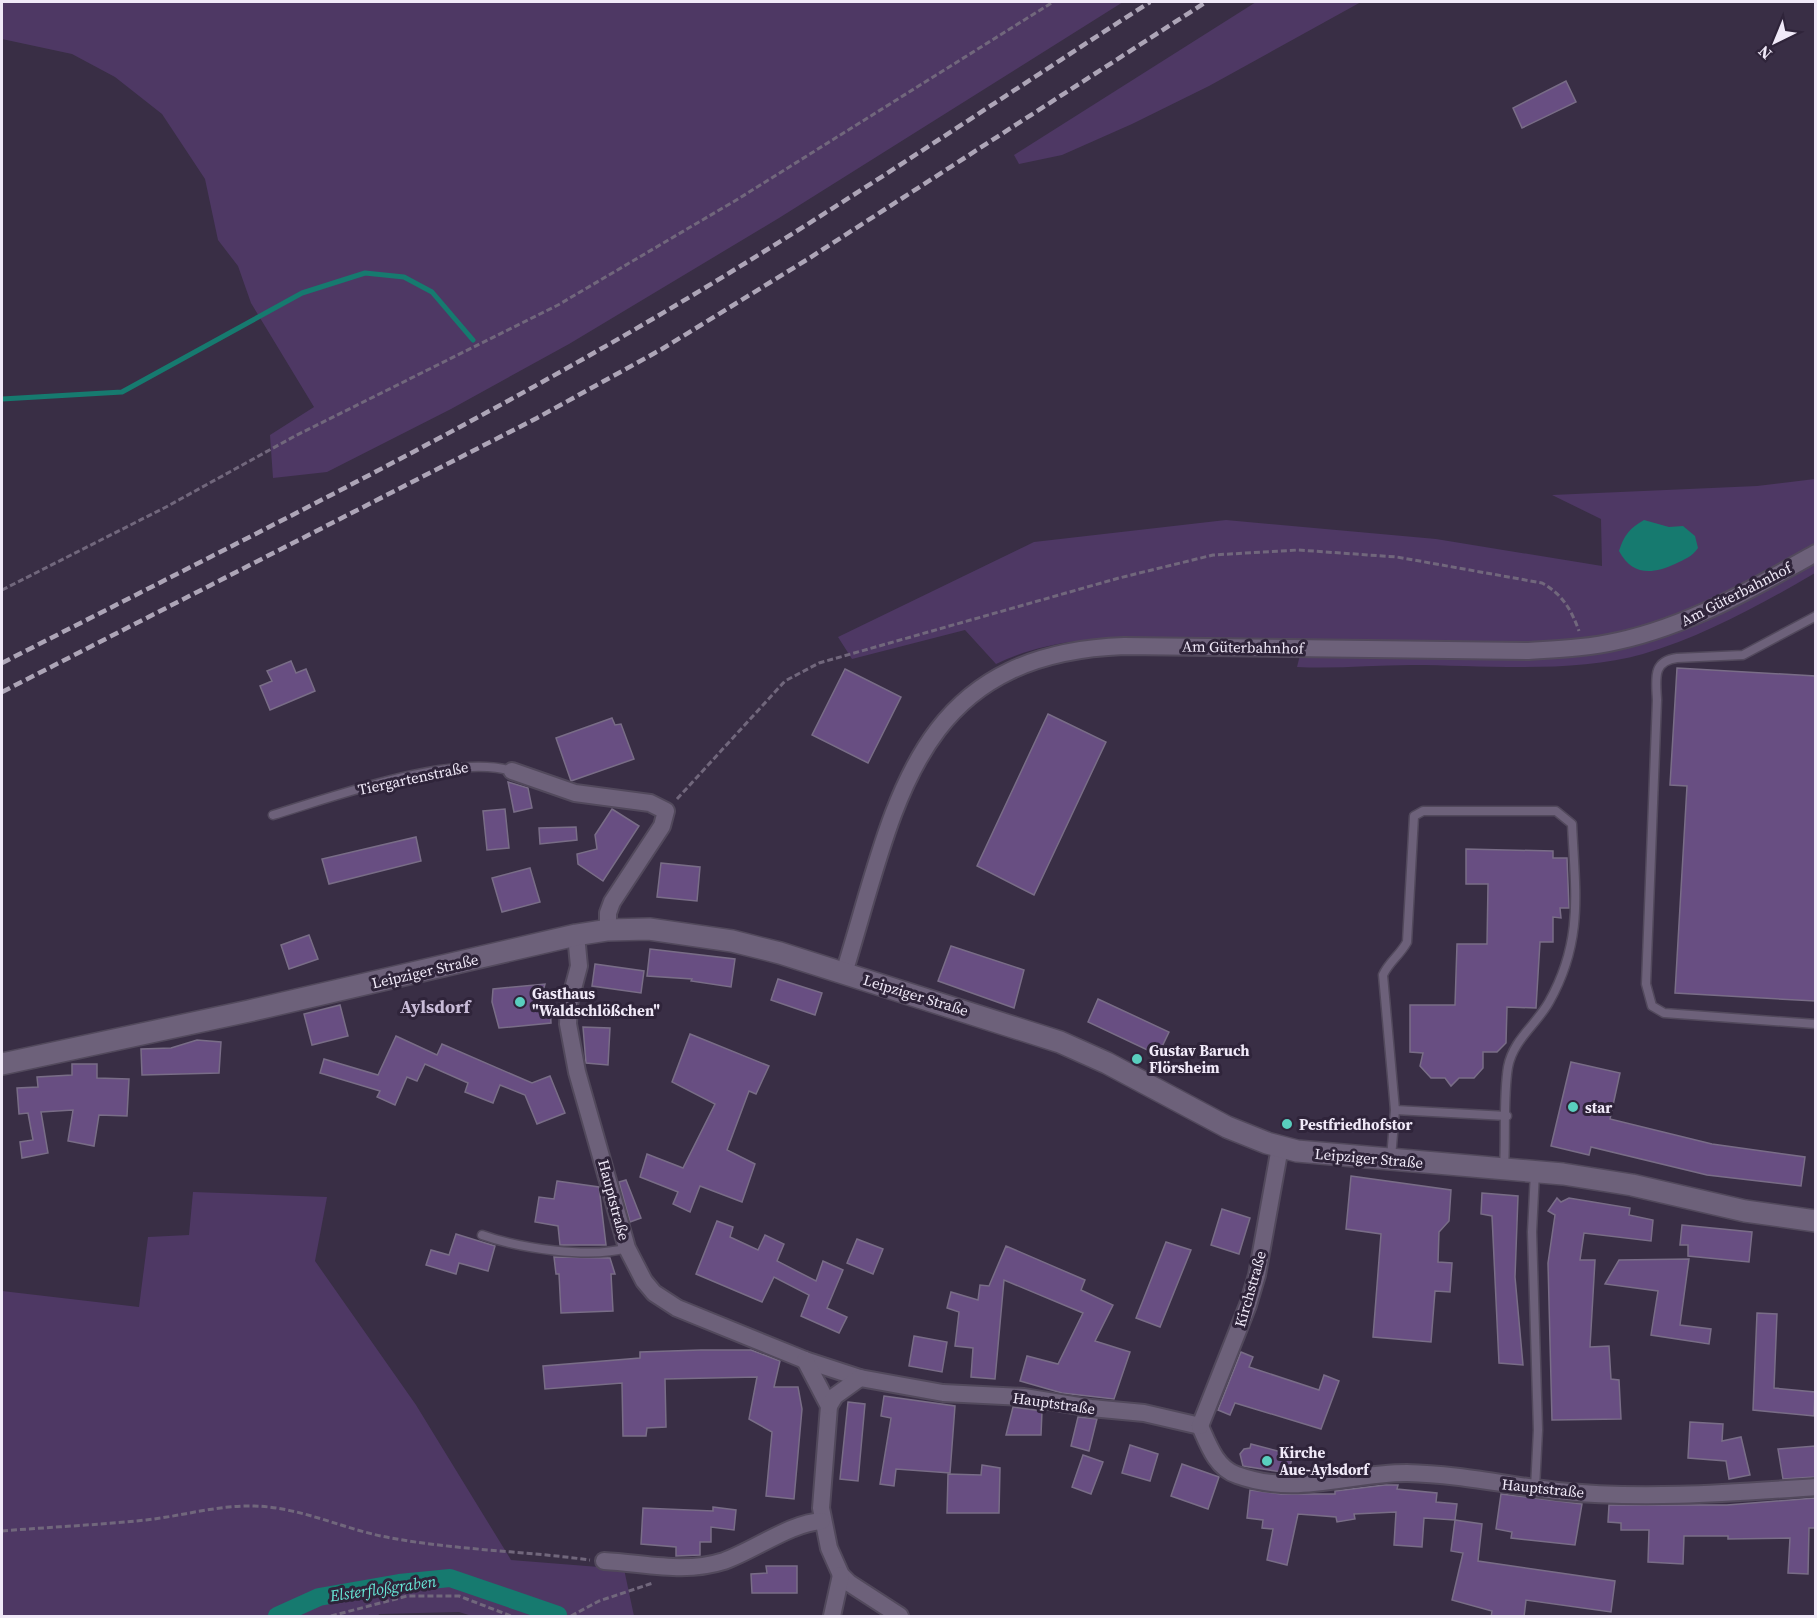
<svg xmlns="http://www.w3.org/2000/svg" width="1817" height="1618" font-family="'Source Serif 4',serif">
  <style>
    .green { fill: #4e3864 }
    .water { fill: #167a6f }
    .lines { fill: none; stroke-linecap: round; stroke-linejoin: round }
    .stream { stroke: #167a6f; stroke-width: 5 }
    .canal { stroke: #167a6f; stroke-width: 18 }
    .building { fill: #684e82; stroke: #796d87; stroke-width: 1.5 }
    .service-casing { stroke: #52495c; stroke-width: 11 }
    .minor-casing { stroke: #52495c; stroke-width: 20 }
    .tertiary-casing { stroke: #52495c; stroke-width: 24 }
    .path { stroke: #71677c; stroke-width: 3; stroke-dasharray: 6 3; stroke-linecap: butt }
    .service { stroke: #6d617a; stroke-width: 8 }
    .minor { stroke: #6d617a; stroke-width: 16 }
    .tertiary { stroke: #6d617a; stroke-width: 21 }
    .rail { stroke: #ada5b7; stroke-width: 4.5; stroke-dasharray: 9 4.5; stroke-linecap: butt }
    .poi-dot { fill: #59cebe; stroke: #2f243a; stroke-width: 2 }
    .labels { text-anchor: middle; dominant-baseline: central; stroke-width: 6; stroke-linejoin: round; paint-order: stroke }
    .street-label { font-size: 15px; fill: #f0e9f8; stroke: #2f243a }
    .poi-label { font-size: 15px; font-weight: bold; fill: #f0e9f8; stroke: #2f243a; text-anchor: start }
    .water-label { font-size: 16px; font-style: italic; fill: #67e8d7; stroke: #2f243a }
    .quarter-label { font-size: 18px; font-weight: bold; fill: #c9bcd8; stroke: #2f243a }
  </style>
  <rect width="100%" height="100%" fill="#392e45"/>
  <g class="green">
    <path d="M2,2H1123L779,218L569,344L451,409L327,472L273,478L270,435L314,407L251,303L238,266L218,240L205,179L162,114L115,77L72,54L2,39Z"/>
    <path d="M1256,2H1361L1209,86L1132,124L1062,155L1019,164L1014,155Z"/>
    <path d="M1815,479V573C1760,605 1704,636 1643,654C1574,674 1482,665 1411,665C1373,665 1336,669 1297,667L1304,639C1261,639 1218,638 1175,638C1112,637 1054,636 996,664L965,630L852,659L838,637L1034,542L1226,520L1436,539L1602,566L1601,519L1552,495L1757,486Z"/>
    <path d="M193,1192L327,1197L315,1261L416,1405L511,1560L624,1569L634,1616H472L459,1612L379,1614L378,1616H2V1291L139,1307L148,1237L189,1235Z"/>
  </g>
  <path class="water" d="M1644,520L1669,527L1683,526L1695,536L1698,548C1692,557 1685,559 1675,564C1651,575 1632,575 1619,551C1624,535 1630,528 1644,520Z"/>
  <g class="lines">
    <path class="stream" d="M2,399L122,392L302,293L365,273L404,277L432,292L473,340"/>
    <path class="canal" d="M277,1616L319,1597L399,1583L450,1578L558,1615"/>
  </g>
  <g class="building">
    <path d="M1566,81L1576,102L1522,128L1513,108Z"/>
    <path d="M291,661L296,673L306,669L315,691L270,710L260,686L272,681L267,671Z"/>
    <path d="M1677,668L1815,676V1001L1675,993L1687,786L1670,785Z"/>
    <path d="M845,669L901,697L868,763L812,735Z"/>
    <path d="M1048,714L1106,742L1034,895L977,866Z"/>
    <path d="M612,718L615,725L621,724L634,759L571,781L556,738Z"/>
    <path d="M508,782L528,788L532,808L514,812Z"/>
    <path d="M505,809L509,848L487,850L483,811Z"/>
    <path d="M612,809L639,826L603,881L578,864L577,854L597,849L595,835Z"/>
    <path d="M576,827L577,840L540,844L539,828Z"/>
    <path d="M416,837L421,861L329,884L322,859Z"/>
    <path d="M1466,849L1553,851V858H1567L1569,908H1560L1561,918L1553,917V942H1540L1536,1008L1507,1007L1506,1043L1497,1052H1483V1068L1474,1078H1459L1451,1086L1445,1078H1431L1420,1066L1423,1053L1410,1052V1005H1455L1457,944H1487L1488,884H1466Z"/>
    <path d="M661,863L700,867L697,901L657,897Z"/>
    <path d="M530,868L540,902L502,912L492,878Z"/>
    <path d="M309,935L318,959L289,969L281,945Z"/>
    <path d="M951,946L1024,970L1014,1008L938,981Z"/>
    <path d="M650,949L735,959L731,987L691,981L692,979L647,976Z"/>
    <path d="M595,964L644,971L641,993L592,986Z"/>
    <path d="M778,979L822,993L815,1015L771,1000Z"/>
    <path d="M545,984L539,1006L550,1005L551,1023L499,1028L492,1002L493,989Z"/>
    <path d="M1098,999L1169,1032L1158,1055L1088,1022Z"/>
    <path d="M340,1005L348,1036L312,1045L304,1014Z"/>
    <path d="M583,1027L610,1028L608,1065L586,1063Z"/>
    <path d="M690,1034L769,1066L756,1094L749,1091L727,1150L755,1164L742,1202L700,1186L690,1212L673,1204L678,1192L640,1177L647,1154L683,1168L715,1104L672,1082Z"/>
    <path d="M396,1036L437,1055L442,1044L532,1083L550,1076L565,1113L537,1124L525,1095L500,1085L493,1103L465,1092L468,1083L425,1064L417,1081L407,1077L395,1105L377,1097L380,1091L320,1073L324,1059L378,1075Z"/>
    <path d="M197,1040L221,1042L219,1073L142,1075L141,1049L171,1048Z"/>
    <path d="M1571,1062L1620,1073L1610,1119L1712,1144L1805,1157L1801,1186L1707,1175L1591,1147L1589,1155L1551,1146Z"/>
    <path d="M72,1064H97V1078L129,1079L127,1116L99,1115L94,1146L68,1141L73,1110L41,1112L48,1153L22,1158L20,1142L33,1140L28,1113L19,1114L17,1088L38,1087L37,1077L72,1075Z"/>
    <path d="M1351,1176L1451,1190L1449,1221L1439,1232L1438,1262L1452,1263L1450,1292L1435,1291L1431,1342L1373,1337L1381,1234L1346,1229Z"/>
    <path d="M626,1180L641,1218L630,1222L619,1182Z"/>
    <path d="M557,1181L599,1187L606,1245H560L558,1226L535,1222L539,1197L554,1199Z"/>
    <path d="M1482,1193L1518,1196L1515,1277L1523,1365L1499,1363L1492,1216L1481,1214Z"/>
    <path d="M1557,1198L1561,1202L1569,1198L1630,1208L1629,1215L1653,1220L1651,1241L1584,1233L1580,1260H1595L1590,1347L1609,1346L1611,1379L1619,1380L1621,1419L1552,1420L1548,1263L1555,1215L1548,1211Z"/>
    <path d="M1222,1209L1250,1218L1239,1254L1211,1245Z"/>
    <path d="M717,1221L733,1227L730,1237L758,1250L765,1235L784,1244L777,1261L816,1281L823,1261L843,1270L827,1308L847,1317L839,1333L801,1316L809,1295L774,1277L762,1302L696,1274Z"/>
    <path d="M1682,1225L1752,1232L1749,1262L1688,1256V1245H1680Z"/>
    <path d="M456,1234L495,1246L488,1271L459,1263L456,1274L426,1265L431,1250L449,1255Z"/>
    <path d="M857,1239L883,1249L873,1274L847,1263Z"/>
    <path d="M1166,1242L1191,1250L1160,1327L1136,1318Z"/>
    <path d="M1006,1246L1085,1280L1081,1290L1113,1305L1095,1341L1130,1352L1114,1399L1062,1393L1020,1381L1027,1356L1058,1364L1083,1313L1004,1280L995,1379L971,1377L973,1348L955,1346L959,1312L947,1308L951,1292L978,1300L980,1285L989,1286Z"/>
    <path d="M554,1257L610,1258L615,1274H611L613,1311L561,1313L559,1274H556Z"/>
    <path d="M1689,1259L1680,1325L1711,1329L1709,1344L1651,1335L1658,1291L1605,1284L1619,1260Z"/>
    <path d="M1757,1313L1777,1314L1774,1388L1815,1392L1814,1416L1753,1410Z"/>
    <path d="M914,1336L947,1342L942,1372L909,1366Z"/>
    <path d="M701,1350H751L780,1361L774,1387H798L802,1409L794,1499L766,1496L772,1432L749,1419L757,1377L665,1379L666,1427L647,1428L646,1436H623L622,1383L545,1389L543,1366L640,1358V1352Z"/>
    <path d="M1241,1352L1253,1357L1249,1367L1319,1390L1324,1375L1339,1381L1321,1429L1235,1403L1230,1415L1218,1410Z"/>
    <path d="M884,1396L955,1406L950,1473L896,1469L894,1486L880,1484L891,1418L881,1416Z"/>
    <path d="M848,1402L865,1404L858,1481L840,1479Z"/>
    <path d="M1013,1407L1042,1411L1041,1435H1006Z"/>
    <path d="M1078,1417L1097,1419L1089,1451L1071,1446Z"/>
    <path d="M1690,1422L1723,1424L1722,1441L1741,1437L1750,1475L1729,1479L1726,1461L1688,1458Z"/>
    <path d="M1251,1444L1293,1455L1288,1473L1243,1466L1240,1454L1244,1449L1250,1448Z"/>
    <path d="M1130,1445L1158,1454L1150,1481L1122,1473Z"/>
    <path d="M1815,1446V1477L1783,1479L1778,1449Z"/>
    <path d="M1083,1455L1103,1462L1091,1494L1072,1487Z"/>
    <path d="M1182,1464L1219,1477L1208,1509L1171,1496Z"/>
    <path d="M982,1465L1000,1468L999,1513H947L948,1474L981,1475Z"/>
    <path d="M1385,1485H1398L1397,1489L1437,1493L1436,1502L1457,1504L1455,1520L1424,1518L1422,1547L1394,1545L1396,1512L1354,1514L1355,1519L1337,1522L1336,1517L1298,1514L1287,1565L1267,1560L1273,1529L1262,1528L1263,1520L1247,1518L1250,1490L1281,1494H1335V1491Z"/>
    <path d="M1501,1494L1582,1504L1575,1545L1511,1538L1512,1532L1496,1529Z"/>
    <path d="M1815,1498V1528H1809L1808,1574L1788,1573L1790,1538L1728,1539V1536H1684L1683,1564L1648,1562L1649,1530H1621V1523L1608,1522L1609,1505H1727Z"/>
    <path d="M713,1507L736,1510L734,1530L711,1527V1542H700V1555L676,1556V1547L641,1544L643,1508L713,1511Z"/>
    <path d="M1455,1520L1482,1524L1478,1561L1615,1581L1611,1612L1526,1600L1524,1617H1491L1492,1611L1452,1600L1463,1553L1451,1551Z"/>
    <path d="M766,1566H797V1593H752L751,1574L767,1573Z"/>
  </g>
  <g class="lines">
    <defs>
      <g id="service">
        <path d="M1816,616L1743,655L1677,658C1652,661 1656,679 1657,700L1646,984L1652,1006L1664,1013L1816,1024"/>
        <path d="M273,815C333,797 453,753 512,771"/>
        <path d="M1395,1110L1507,1116"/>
        <path d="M1391,1158L1395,1110L1383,975C1389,962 1400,955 1407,942L1414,816L1423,811H1556L1572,824C1575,891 1584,940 1549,1002C1536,1025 1513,1040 1508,1067C1503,1097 1506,1137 1504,1168"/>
        <path d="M1535,1172L1532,1232L1538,1430L1535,1488"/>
        <path d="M482,1235C518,1248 590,1259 627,1248"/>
      </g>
      <g id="minor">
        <path d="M512,771L575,793L650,803L666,811L662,826L612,902L608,913V930"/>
        <path d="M576,935L579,966L569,1004L568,1024L577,1072L627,1248L644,1281L654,1293L677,1308L805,1360L860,1378L943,1393L1024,1397L1091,1408L1144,1413L1200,1426"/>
        <path d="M844,973C896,806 912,654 1124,646L1526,651C1557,649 1588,648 1618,641C1690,625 1752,589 1816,553"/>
        <path d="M805,1360L829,1406L821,1508L829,1548L841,1575L849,1583L900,1616"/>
        <path d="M829,1406L835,1396L860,1378"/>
        <path d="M1200,1426C1208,1444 1216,1468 1237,1475C1298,1497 1346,1473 1407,1473C1457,1474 1507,1485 1557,1491C1642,1500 1730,1493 1816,1487"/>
        <path d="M1200,1426L1248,1305L1257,1275L1280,1147"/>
        <path d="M604,1561C645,1563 684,1574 724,1561C755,1550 790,1523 822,1521"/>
        <path d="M832,1616L841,1575"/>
      </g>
      <path id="tertiary" d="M2,1064L249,1011L576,935L608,930L649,929L732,941L780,953L1060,1042L1107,1063L1227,1127L1267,1143L1297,1151L1563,1174L1632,1185L1745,1211L1816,1221"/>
    </defs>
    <use href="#service" class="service-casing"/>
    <use href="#minor" class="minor-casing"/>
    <use href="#tertiary" class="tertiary-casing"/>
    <g class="path">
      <path d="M2,590L166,507L295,436L558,305L738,199L1053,2"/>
      <path d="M677,799L785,681L819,663L1119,578L1213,555L1298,550L1397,557L1542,583C1562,594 1571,609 1579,631"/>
      <path d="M2,1531C50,1527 98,1525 146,1520C182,1516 218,1505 254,1506C301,1507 345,1530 391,1538C456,1550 524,1551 590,1560"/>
      <path d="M331,1616L407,1596H459L511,1616"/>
      <path d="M571,1616L599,1601L653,1583"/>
    </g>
    <use href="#service" class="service"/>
    <use href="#minor" class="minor"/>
    <use href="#tertiary" class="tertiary"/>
    <g class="rail">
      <path d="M2,663C217,553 435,446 644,324C817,223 982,110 1150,2"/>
      <path d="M2,692L537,418L662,349L808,259L1206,2"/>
    </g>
  </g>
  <g class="poi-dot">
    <circle cx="520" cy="1002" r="6"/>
    <circle cx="1137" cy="1059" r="6"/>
    <circle cx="1573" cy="1107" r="6"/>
    <circle cx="1287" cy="1124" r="6"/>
    <circle cx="1267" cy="1461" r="6"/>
  </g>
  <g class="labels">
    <g class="street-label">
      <text transform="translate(1736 594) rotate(-27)">Am Güterbahnhof</text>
      <text transform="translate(1243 647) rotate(1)">Am Güterbahnhof</text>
      <text transform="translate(413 778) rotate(-12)">Tiergartenstraße</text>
      <text transform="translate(425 971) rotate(-13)">Leipziger Straße</text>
      <text transform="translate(916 995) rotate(17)">Leipziger Straße</text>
      <text transform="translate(1369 1158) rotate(5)">Leipziger Straße</text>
      <text transform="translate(614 1200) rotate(75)">Hauptstraße</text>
      <text transform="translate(1250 1289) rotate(-74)">Kirchstraße</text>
      <text transform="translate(1054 1403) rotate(8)">Hauptstraße</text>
      <text transform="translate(1543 1488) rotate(6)">Hauptstraße</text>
    </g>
    <g class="poi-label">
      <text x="532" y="993">Gasthaus<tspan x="532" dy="17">"Waldschlößchen"</tspan></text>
      <text x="1149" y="1050">Gustav Baruch<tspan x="1149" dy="17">Flörsheim</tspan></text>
      <text x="1585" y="1107">star</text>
      <text x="1299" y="1124">Pestfriedhofstor</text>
      <text x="1279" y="1452">Kirche<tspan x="1279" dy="17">Aue-Aylsdorf</tspan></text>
    </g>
    <g class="water-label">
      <text transform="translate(383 1588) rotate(-8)">Elsterfloßgraben</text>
    </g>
    <g class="quarter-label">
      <text x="435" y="1006">Aylsdorf</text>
    </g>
  </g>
  <rect width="1817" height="1618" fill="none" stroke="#f0e9f8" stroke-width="6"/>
  <g transform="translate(1775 42) rotate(223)" stroke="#2f243a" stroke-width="4.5" paint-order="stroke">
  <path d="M0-4.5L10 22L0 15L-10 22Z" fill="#f0e9f8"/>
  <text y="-9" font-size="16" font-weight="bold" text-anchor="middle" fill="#f0e9f8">N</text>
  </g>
</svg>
